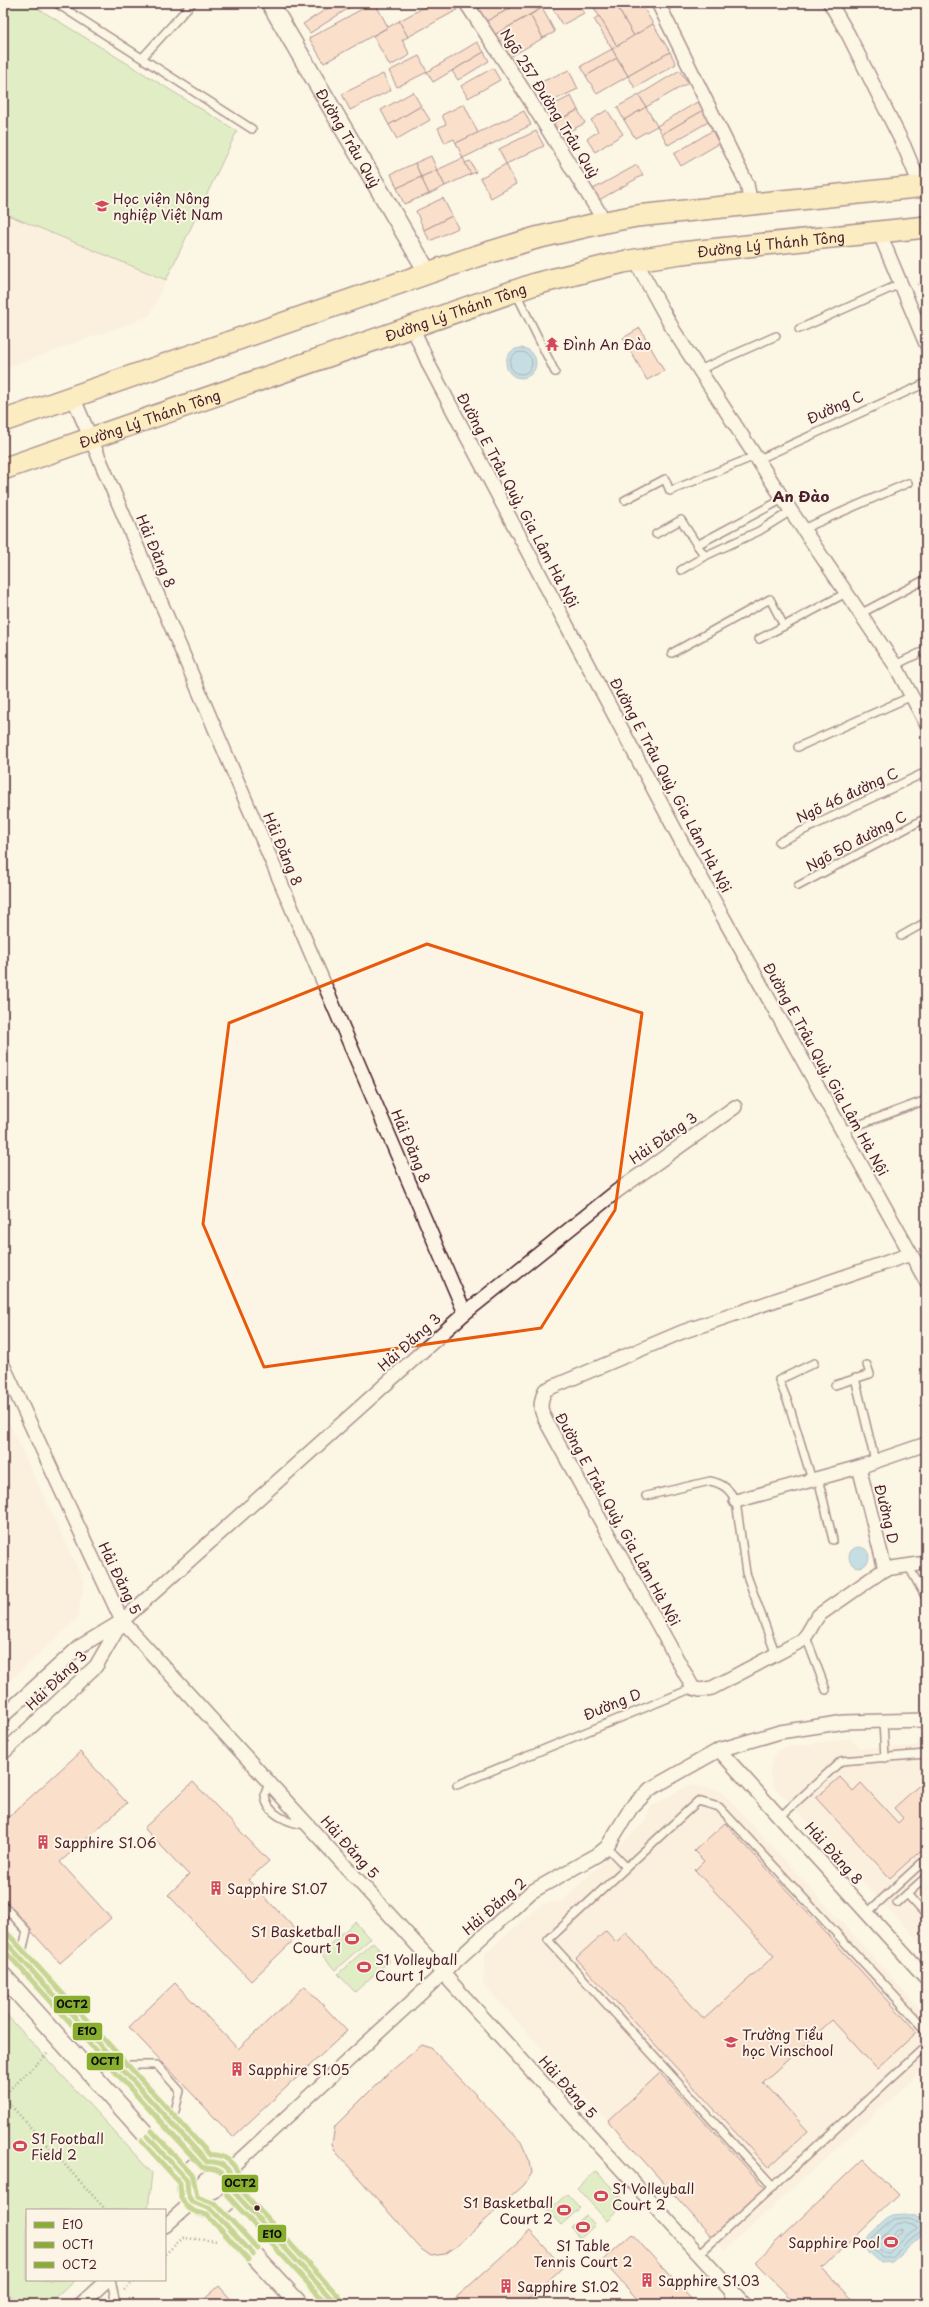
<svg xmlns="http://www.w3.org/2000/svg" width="929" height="2307" font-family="'Playpen Sans',sans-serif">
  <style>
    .built { fill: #fbe6d4 }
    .green { fill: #bee39e; stroke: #848164 }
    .water { fill: #80c2e0; stroke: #6a8198 }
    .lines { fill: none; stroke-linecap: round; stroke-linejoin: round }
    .shore { stroke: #606073; stroke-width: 1 }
    .building { fill: #f9c3ac; stroke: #4a1f2b }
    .service-casing { stroke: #4a1f2b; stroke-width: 10 }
    .minor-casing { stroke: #4a1f2b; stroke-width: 16 }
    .tertiary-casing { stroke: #4a1f2b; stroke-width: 20 }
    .primary-casing { stroke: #4a1f2b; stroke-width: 24 }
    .path { stroke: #4a1f2b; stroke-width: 2.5; stroke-dasharray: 1 3; stroke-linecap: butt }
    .service { stroke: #fcf5e5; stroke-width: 7 }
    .minor { stroke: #fcf5e5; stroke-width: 13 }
    .tertiary { stroke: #fcf5e5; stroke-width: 17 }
    .primary { stroke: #fadf96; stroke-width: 21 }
    .bus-1-casing { stroke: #fcf5e5; stroke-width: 8 }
    .bus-2-casing { stroke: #fcf5e5; stroke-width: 8 }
    .bus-3-casing { stroke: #fcf5e5; stroke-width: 8 }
    .bus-1 { stroke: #88ae30; stroke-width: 5 }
    .bus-2 { stroke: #88ae30; stroke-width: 5 }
    .bus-3 { stroke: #88ae30; stroke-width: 5 }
    .marked { fill: none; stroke: #e8590c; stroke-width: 3; stroke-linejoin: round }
    .bus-dot { fill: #4a1f2b; stroke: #fcf5e5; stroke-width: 1.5 }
    .labels { text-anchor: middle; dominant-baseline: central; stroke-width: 4; stroke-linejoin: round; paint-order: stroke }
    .street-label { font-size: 14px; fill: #4a1f2b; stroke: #fcf5e5 }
    .poi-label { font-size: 14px; fill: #4a1f2b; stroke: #fcf5e5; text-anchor: start }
    .neighbourhood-label { font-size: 15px; font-weight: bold; fill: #4a1f2b; stroke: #fcf5e5 }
    .line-badge { stroke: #fcf5e5; stroke-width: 1.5 }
    .pale-badge-label { font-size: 11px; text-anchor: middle; font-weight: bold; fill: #111 }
  </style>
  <rect width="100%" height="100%" fill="#fcf5e5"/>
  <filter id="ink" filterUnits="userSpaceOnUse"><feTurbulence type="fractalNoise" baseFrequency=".025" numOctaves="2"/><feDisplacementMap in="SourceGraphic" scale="8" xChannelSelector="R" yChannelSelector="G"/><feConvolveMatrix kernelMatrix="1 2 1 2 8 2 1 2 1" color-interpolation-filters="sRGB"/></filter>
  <g filter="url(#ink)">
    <g class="built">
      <path d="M3,3H29L237,131L149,316L3,369Z"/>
      <path d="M3,1411L84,1582L77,1618L3,1686Z"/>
      <path d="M926,1736V1949L773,1785L770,1772L773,1759L777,1751L783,1748L849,1739L860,1748L916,1746Z"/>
      <path d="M689,1785L722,1792L926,2015V2067L724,2250L483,1983L486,1953L542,1904L563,1901L644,1823L651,1807Z"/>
      <path d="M3,2288L18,2304H3Z"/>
    </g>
    <g class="green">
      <path d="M3,3H29L237,131L166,280L3,213Z"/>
      <path d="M355,1922L370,1939L335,1970L320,1953Z"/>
      <path d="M373,1942L390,1960L355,1992L338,1974Z"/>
      <path d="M3,2011L152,2173L148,2210H27V2280H75L49,2304H18L3,2288Z"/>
      <path d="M596,2171L626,2203L607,2221L577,2188Z"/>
      <path d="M567,2194L580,2208L561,2225L548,2211Z"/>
      <path d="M586,2215L595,2225L580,2239L571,2228Z"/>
    </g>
    <g class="water">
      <circle cx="521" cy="363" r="15"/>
      <circle cx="859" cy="1557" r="10"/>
      <path d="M905,2214L921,2217L926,2221V2232L892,2262L881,2263L870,2253L865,2245L867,2238L892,2215Z"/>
    </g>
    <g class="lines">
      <g class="shore">
        <circle cx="521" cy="363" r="11"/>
        <path d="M905,2223L916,2226L917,2228L888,2253H884L877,2248L876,2243L896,2224Z"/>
        <path d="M926,2224L905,2218L894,2219L871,2240L870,2245L882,2258H891L922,2230L926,2229"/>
        <path d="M898,2230H902V2232L885,2246L884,2243Z"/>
      </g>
    </g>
    <g class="building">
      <path d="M336,3H350L352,6L310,33L303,24Z"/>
      <path d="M373,3H375L388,27L324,63L309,38Z"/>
      <path d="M432,3H453L457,10L408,37L399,21Z"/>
      <path d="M489,3H520L483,23L476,10Z"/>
      <path d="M520,3H550L491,37L483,23Z"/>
      <path d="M550,3H578L584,13L562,25Z"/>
      <path d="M598,3H615L634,36L617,46L593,6Z"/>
      <path d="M615,3H641L653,24L634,36Z"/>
      <path d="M542,8L555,32L543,38L530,15Z"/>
      <path d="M530,15L543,38L508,58L494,35Z"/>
      <path d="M599,16L617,46L612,49L594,19Z"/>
      <path d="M399,21L408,37L402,40L410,55L390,66L373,36Z"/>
      <path d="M653,24L670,52L628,76L612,49Z"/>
      <path d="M477,42L484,52L433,82L427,72Z"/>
      <path d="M612,49L617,58L586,76L581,66Z"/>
      <path d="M484,52L489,61L458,80L452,71Z"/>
      <path d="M670,52L676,64L635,88L628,76Z"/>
      <path d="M419,56L427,72L397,87L389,71Z"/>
      <path d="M617,58L628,76L597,94L586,76Z"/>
      <path d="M493,68L500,80L468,98L461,86Z"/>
      <path d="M569,70L578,89L550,102L541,82Z"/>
      <path d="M680,70L688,83L646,107L639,95Z"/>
      <path d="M383,74L391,90L350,110L342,94Z"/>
      <path d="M413,92L421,106L389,125L381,110Z"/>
      <path d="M639,95L646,107L624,120L617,107Z"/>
      <path d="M571,96L578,110L548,125L541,111Z"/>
      <path d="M699,101L704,110L662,134L657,126Z"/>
      <path d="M464,104L478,133L456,143L454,139L445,143L438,128L446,124L442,115Z"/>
      <path d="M421,106L430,120L397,139L389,125Z"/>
      <path d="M646,107L657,126L635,138L624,120Z"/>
      <path d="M578,110L585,123L560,136L554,123Z"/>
      <path d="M607,110L623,134L595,152L587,139L598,131L591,120Z"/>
      <path d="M704,110L710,121L668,145L662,134Z"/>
      <path d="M524,111L531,125L463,158L456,143Z"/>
      <path d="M715,129L722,142L681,166L674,154Z"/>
      <path d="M536,131L544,146L506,164L499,149Z"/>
      <path d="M431,156L437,170L421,177L415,163Z"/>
      <path d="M463,158L471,174L445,186L437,170Z"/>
      <path d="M470,161L476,172L471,174L465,163Z"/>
      <path d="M415,163L421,177L397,188L391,174Z"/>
      <path d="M506,164L516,184L491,198L480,178Z"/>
      <path d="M637,165L643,175L599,200L593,189Z"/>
      <path d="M437,170L445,186L429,194L421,177Z"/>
      <path d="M421,177L429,194L404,204L397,188Z"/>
      <path d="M443,198L452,216L424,230L416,211Z"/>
      <path d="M452,216L458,228L430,241L424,230Z"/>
      <path d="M640,328L664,371L647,380L623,338Z"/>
      <path d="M80,1752L127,1803L60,1862L111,1918L60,1963L3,1900V1822Z"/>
      <path d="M840,1777L853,1791L861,1783L898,1823L903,1818L894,1808L926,1779V1846L890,1878L816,1798Z"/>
      <path d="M193,1782L269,1861L248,1880L300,1934L251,1981L168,1895L189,1875L144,1828Z"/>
      <path d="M725,1823L917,2032L877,2069L832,2020L763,2082L808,2131L768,2168L576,1958L606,1931L616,1942L626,1933L704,2019L774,1956L695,1870L704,1861L694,1851Z"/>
      <path d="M175,1983L238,2049L305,1986L347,2031L233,2137L129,2027Z"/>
      <path d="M422,2045L431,2048L521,2142L530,2162L532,2173L524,2185L457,2246L445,2254L431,2256L421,2249L336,2152L332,2144L335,2126L385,2076Z"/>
      <path d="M660,2073L765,2188L712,2237L608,2121Z"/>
      <path d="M863,2159L898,2195L822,2268L857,2304H796L755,2262Z"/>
      <path d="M530,2231L563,2267L523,2304H449Z"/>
      <path d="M632,2234L691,2299L696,2304H642L602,2261Z"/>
      <path d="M926,2275V2285L921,2280Z"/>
      <path d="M219,2286L235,2304H199Z"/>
    </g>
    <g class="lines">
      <defs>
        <g id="service">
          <path d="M56,3L252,129"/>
          <path d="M143,57L192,3"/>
          <path d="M516,293L555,372"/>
          <path d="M799,329L900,284"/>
          <path d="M699,370L776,336"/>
          <path d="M757,460L926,383"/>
          <path d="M625,500L665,479L670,491L755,456"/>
          <path d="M803,529L908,483"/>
          <path d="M656,534L681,520L697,545"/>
          <path d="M705,556L759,531L791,511"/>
          <path d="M681,570L705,556L697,545L783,499"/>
          <path d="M860,614L926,579"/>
          <path d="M759,639L784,626"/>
          <path d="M672,653L770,599L784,626L846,593"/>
          <path d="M895,665L926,650"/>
          <path d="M917,705L926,700"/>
          <path d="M798,747L912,696"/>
          <path d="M779,842L926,772"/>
          <path d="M798,886L926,818"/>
          <path d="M901,936L926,922"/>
          <path d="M842,1131L926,1100"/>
          <path d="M855,1378L875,1461"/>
          <path d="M835,1385L870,1374L867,1365"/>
          <path d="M818,1478L833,1540"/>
          <path d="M812,1480L789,1405L779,1380L814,1363"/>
          <path d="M646,1496L710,1481C724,1484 729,1489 736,1501L746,1573L776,1655"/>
          <path d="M909,1567L926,1598"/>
          <path d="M806,1637L826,1690"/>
          <path d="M883,1721L885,1758"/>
          <path d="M269,1782C268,1786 266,1791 265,1794C265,1815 292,1824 307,1825"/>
          <path d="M457,1785L693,1688"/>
          <path d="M780,1817L841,1761L926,1754"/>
          <path d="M607,1847L626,1867"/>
          <path d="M907,1894L926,1915"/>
          <path d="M897,1903L926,1877"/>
          <path d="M3,1905L27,1931L21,1956"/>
          <path d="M867,1913L926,1859"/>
          <path d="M122,2065H157L180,2091L172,2123"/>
          <path d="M773,2187L548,1940L698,1801L719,1807L926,2030"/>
          <path d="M698,2255L926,2046"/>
          <path d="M111,2280L116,2304"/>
          <path d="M729,2289L728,2299L731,2304"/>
        </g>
        <g id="minor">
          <path d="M466,3L526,94L605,222"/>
          <path d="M658,3L747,184L751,204"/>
          <path d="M830,3L848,34L904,146L921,187"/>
          <path d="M879,232L926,344"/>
          <path d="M635,260L674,331L791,511L895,665L926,723"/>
          <path d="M412,326L430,367L689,856L926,1281"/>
          <path d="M73,397L465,1313"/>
          <path d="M911,1254L682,1332L545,1390C538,1407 541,1412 549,1427L693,1688L700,1690L712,1688L801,1641C809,1635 812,1623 819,1615L885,1569L926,1563"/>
          <path d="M3,1365L122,1621L744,2304"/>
          <path d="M859,1467L885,1569"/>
          <path d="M736,1501L859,1467L926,1444"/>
          <path d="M3,1716L79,1647L122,1621L465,1313L617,1191L735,1107"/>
          <path d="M719,1750L926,1978"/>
          <path d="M3,1753L96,1666L121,1623"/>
          <path d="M229,2170L531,1892L597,1855L607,1847L631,1808L650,1789L719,1750L780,1732L845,1722L926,1720"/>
          <path d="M165,2226L192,2202"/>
          <path d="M81,2304L107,2280"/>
        </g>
        <g id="tertiary">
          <path id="s1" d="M270,3L428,273"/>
          <path d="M3,1939L207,2162"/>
          <path d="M3,1976L187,2180"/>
          <circle cx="210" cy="2185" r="24"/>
          <path d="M233,2191L336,2304"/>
          <path d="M211,2209L299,2304"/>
        </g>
        <g id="primary">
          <path d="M3,421L474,257L536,238L605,222L637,216L926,186"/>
          <path id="s2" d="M3,469L535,284L623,262L681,253L926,227"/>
        </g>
      </defs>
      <use href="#service" class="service-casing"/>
      <use href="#minor" class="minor-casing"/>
      <use href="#tertiary" class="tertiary-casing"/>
      <use href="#primary" class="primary-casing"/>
      <g class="path">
        <path d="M917,284L926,283"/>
        <path d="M3,2096L49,2052"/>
        <path d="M3,2097L106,2210"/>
        <path d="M165,2254L183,2238L218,2241"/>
        <path d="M124,2290L136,2280"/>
      </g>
      <use href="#service" class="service"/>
      <use href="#minor" class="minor"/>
      <use href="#tertiary" class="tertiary"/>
      <use href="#primary" class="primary"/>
      <defs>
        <g id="bus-1">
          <path d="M3,1939L207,2162C225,2160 235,2174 233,2191L336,2304"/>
          <path d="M147,2136L187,2180L188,2195L192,2202L211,2209L253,2254"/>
        </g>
        <g id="bus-2">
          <path d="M3,1949L202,2167C207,2170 212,2167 217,2170C229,2175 224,2186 227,2195L327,2304"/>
          <path d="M142,2141L180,2183L181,2197L187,2207L196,2212L207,2215L248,2259"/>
        </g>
        <g id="bus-3">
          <path d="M8,1934L210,2155C229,2153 242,2171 240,2189L341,2299"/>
          <path d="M152,2131L193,2176L197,2197L216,2204L258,2249"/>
        </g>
      </defs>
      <use href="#bus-1" class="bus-1-casing"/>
      <use href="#bus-2" class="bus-2-casing"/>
      <use href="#bus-3" class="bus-3-casing"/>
      <use href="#bus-1" class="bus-1"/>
      <use href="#bus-2" class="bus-2"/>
      <use href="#bus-3" class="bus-3"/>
    </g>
  </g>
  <path d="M0 0H929V2307H0ZM427,944L642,1013L615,1210L541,1328L264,1367L203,1224L229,1023Z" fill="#fcf5e5" fill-opacity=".55" fill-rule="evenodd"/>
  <path class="marked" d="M427,944L642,1013L615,1210L541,1328L264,1367L203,1224L229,1023Z"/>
  <defs>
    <symbol id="university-bare" viewBox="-9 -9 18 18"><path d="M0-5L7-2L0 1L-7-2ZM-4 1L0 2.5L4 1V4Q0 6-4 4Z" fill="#d1495b" stroke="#fcf5e5" stroke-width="2.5" paint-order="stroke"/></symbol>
    <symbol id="temple-bare" viewBox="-9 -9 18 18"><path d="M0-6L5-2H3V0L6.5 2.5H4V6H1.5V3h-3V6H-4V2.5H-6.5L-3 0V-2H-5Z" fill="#d1495b" stroke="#fcf5e5" stroke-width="2.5" paint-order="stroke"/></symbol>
    <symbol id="building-bare" viewBox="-9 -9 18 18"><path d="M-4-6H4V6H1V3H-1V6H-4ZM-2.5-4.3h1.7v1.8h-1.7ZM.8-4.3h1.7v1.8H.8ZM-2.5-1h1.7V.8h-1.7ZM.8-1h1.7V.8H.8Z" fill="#d1495b" stroke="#fcf5e5" stroke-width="2.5" paint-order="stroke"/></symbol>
    <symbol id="stadium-bare" viewBox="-9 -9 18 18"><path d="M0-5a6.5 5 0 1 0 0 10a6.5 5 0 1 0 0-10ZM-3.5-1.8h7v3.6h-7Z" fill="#d1495b" stroke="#fcf5e5" stroke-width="2.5" paint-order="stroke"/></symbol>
    <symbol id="school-bare" viewBox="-9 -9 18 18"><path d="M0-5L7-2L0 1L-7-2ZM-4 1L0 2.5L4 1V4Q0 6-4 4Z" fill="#d1495b" stroke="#fcf5e5" stroke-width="2.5" paint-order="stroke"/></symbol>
  </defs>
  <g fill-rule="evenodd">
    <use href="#university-bare" x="92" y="196" width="20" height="20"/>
    <use href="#temple-bare" x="542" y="334" width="20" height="20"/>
    <use href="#building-bare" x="33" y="1832" width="20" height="20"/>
    <use href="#building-bare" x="206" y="1878" width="20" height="20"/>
    <use href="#stadium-bare" x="342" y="1929" width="20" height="20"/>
    <use href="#stadium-bare" x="354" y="1957" width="20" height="20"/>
    <use href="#school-bare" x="721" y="2032" width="20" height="20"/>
    <use href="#building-bare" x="227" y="2059" width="20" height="20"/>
    <use href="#stadium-bare" x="10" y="2136" width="20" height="20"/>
    <use href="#stadium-bare" x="591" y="2186" width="20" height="20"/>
    <use href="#stadium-bare" x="554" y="2200" width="20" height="20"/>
    <use href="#stadium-bare" x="573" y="2217" width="20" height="20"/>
    <use href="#stadium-bare" x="881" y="2232" width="20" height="20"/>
    <use href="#building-bare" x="637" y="2270" width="20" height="20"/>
    <use href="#building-bare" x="496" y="2276" width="20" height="20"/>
  </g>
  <circle class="bus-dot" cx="257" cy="2208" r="3.5"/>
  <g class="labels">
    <g class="street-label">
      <text transform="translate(550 103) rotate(58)">Ngõ 257 Đường Trâu Quỳ</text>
      <text stroke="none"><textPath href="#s1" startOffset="156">Đường Trâu Quỳ</textPath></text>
      <text stroke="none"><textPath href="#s2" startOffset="803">Đường Lý Thánh Tông</textPath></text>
      <text stroke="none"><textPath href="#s2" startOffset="479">Đường Lý Thánh Tông</textPath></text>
      <text transform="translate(835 407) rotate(-24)">Đường C</text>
      <text stroke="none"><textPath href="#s2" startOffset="155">Đường Lý Thánh Tông</textPath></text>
      <text transform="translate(518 500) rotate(62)">Đường E Trâu Quỳ, Gia Lâm Hà Nội</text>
      <text transform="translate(156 551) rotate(67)">Hải Đăng 8</text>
      <text transform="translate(671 785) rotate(62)">Đường E Trâu Quỳ, Gia Lâm Hà Nội</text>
      <text transform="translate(847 795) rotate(-25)">Ngõ 46 đường C</text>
      <text transform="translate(856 841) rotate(-28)">Ngõ 50 đường C</text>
      <text transform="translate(283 849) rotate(67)">Hải Đăng 8</text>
      <text transform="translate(826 1069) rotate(61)">Đường E Trâu Quỳ, Gia Lâm Hà Nội</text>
      <text transform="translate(663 1138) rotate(-35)">Hải Đăng 3</text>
      <text transform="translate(411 1146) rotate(67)">Hải Đăng 8</text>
      <text transform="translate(409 1342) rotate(-42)">Hải Đăng 3</text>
      <text transform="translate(887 1514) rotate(76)">Đường D</text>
      <text transform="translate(618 1519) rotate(61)">Đường E Trâu Quỳ, Gia Lâm Hà Nội</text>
      <text transform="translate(120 1578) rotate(64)">Hải Đăng 5</text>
      <text transform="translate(56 1680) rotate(-44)">Hải Đăng 3</text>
      <text transform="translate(612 1704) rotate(-22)">Đường D</text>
      <text transform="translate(350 1847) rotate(48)">Hải Đăng 5</text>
      <text transform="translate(834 1853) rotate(48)">Hải Đăng 8</text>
      <text transform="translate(494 1906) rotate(-41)">Hải Đăng 2</text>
      <text transform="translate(568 2087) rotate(48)">Hải Đăng 5</text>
    </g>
    <g class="poi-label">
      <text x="113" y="198">Học viện Nông<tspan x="113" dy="16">nghiệp Việt Nam</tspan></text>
      <text x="563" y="344">Đình An Đào</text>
      <text x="54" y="1842">Sapphire S1.06</text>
      <text x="227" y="1888">Sapphire S1.07</text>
      <text x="341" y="1931" text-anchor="end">S1 Basketball<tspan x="341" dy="16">Court 1</tspan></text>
      <text x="375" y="1959">S1 Volleyball<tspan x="375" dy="16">Court 1</tspan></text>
      <text x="742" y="2034">Trường Tiểu<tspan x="742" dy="16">học Vinschool</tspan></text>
      <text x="248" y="2069">Sapphire S1.05</text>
      <text x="31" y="2138">S1 Football<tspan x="31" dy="16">Field 2</tspan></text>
      <text x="612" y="2188">S1 Volleyball<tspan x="612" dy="16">Court 2</tspan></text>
      <text x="553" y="2202" text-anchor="end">S1 Basketball<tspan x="553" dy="16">Court 2</tspan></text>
      <text x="880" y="2242" text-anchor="end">Sapphire Pool</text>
      <text x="583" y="2245" text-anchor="middle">S1 Table<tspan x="583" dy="16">Tennis Court 2</tspan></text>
      <text x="658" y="2280">Sapphire S1.03</text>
      <text x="517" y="2286">Sapphire S1.02</text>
    </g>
    <g class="neighbourhood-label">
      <text x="801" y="495">An Đào</text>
    </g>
  </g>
  <g class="line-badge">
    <rect x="53" y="1995" width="38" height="19" rx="4" fill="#88ae30"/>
    <rect x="72" y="2022" width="31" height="19" rx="4" fill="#88ae30"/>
    <rect x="86" y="2052" width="38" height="19" rx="4" fill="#88ae30"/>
    <rect x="221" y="2174" width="38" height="19" rx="4" fill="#88ae30"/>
    <rect x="257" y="2224" width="30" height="19" rx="4" fill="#88ae30"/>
  </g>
  <g class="pale-badge-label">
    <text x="72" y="2008">OCT2</text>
    <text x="87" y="2035">E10</text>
    <text x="105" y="2065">OCT1</text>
    <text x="240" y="2187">OCT2</text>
    <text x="272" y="2238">E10</text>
  </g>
  <rect width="929" height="2307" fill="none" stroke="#fcf5e5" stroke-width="16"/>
  <rect x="8" y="8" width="913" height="2291" fill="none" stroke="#4a1f2b" stroke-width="1.5" filter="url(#ink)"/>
  <rect x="26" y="2209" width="140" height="72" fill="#fcf5e5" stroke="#b59f9b"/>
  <rect x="34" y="2222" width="20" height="6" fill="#88ae30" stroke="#b59f9b"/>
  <text x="62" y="2229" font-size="12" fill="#4a1f2b">E10</text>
  <rect x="34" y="2242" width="20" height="6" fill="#88ae30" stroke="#b59f9b"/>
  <text x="62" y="2249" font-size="12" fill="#4a1f2b">OCT1</text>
  <rect x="34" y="2262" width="20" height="6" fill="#88ae30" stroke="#b59f9b"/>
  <text x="62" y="2269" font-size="12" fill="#4a1f2b">OCT2</text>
</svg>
